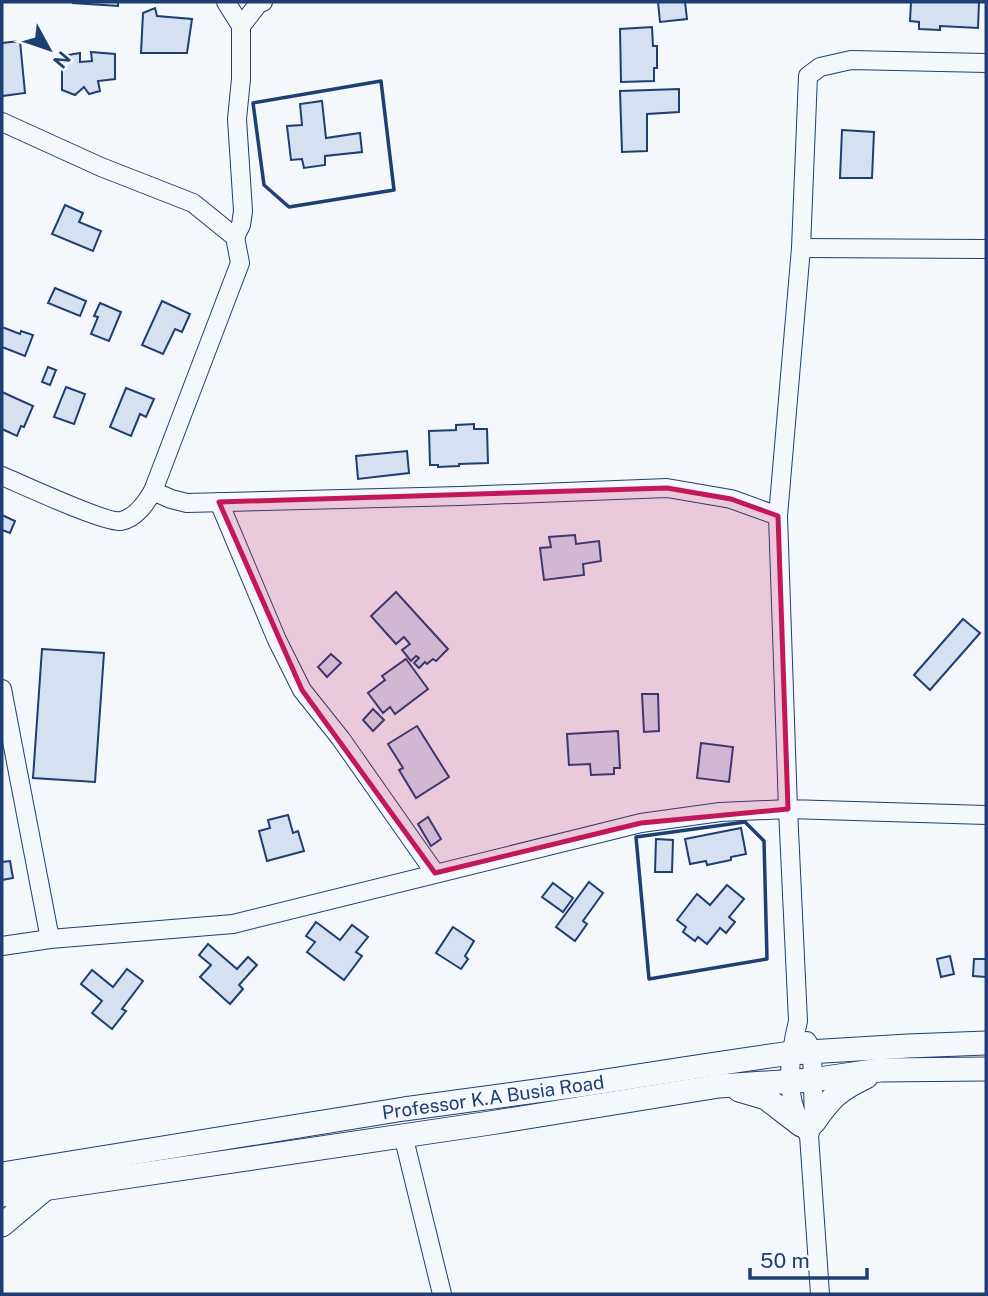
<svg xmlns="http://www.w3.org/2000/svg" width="988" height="1296" font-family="'Public Sans',sans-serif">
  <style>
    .building { fill: #d5e0f0; stroke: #1d3f73; stroke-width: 2 }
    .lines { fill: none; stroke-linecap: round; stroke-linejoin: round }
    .minor-casing { stroke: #1d3f73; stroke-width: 20 }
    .major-casing { stroke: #1d3f73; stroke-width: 25 }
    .minor { stroke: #f4f7fb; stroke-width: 18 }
    .major { stroke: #f4f7fb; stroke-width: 23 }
    .wall { stroke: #1d3f73; stroke-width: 3.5 }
    .marked { fill: #c2185b; fill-opacity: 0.2; stroke: #c2185b; stroke-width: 5; stroke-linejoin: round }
    .labels { text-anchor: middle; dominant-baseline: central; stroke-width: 5; stroke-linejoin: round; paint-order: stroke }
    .street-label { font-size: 19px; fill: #1d3f73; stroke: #f4f7fb }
  </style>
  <rect width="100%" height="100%" fill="#f4f7fb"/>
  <g class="building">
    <path d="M73,2H118V6L73,3Z"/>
    <path d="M658,2H685L687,19L660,22Z"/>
    <path d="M911,2H979L978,28L940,26V30L919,29V22L910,21Z"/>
    <path d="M155,8L157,16L192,19L187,53H141L143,13Z"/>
    <path d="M652,27L653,46H657V68H654V81L621,82L620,29Z"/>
    <path d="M20,41L25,93L2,96V43Z"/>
    <path d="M91,52L115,54V79L98,81L100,91L89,94L84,87L75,95L62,90V56L80,53V62L92,61Z"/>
    <path d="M679,89V112L647,114V151L622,152L620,91Z"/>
    <path d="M322,101L326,138L360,133L362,152L325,156V165L304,168L302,159L291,160L287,126L302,125L300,104Z"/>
    <path d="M842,130L874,132L872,178H840Z"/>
    <path d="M65,205L83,213L79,222L101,231L93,251L52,234Z"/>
    <path d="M55,288L86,301L80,316L48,303Z"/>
    <path d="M162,301L190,314L182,332L175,329L163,354L142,345Z"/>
    <path d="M100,303L121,312L109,341L91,334L98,317L94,316Z"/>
    <path d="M2,327L20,334L21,331L33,335L25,356L2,347Z"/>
    <path d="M48,367L56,370L50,385L42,382Z"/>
    <path d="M66,387L85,394L74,424L54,417Z"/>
    <path d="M126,388L154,399L146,417L140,414L131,436L110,427Z"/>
    <path d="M2,392L33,406L24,427L21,426L17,436L2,429Z"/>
    <path d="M474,424V429H487L488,463L459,464V466L438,467V465H430L429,431L456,430V425Z"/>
    <path d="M407,451L409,473L358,479L356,456Z"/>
    <path d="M2,515L15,521L10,533L2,530Z"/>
    <path d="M575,535L576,544L599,541L601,561L583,564L584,575L544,580L540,548L551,547L549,537Z"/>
    <path d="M396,592L448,649L436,661L433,659L427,664L425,662L419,668L414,663L419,658L416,656L411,661L402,650L410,644L404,637L396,644L371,616Z"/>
    <path d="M963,619L980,633L930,690L914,675Z"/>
    <path d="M42,649L104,653L95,782L33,778Z"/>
    <path d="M331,654L341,663L327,677L318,667Z"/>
    <path d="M406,659L428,689L395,714L390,707L383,713L368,693L385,680L382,676Z"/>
    <path d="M642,694H658L659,731L644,732Z"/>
    <path d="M373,709L384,720L373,731L363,720Z"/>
    <path d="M417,726L449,777L416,798L399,770L403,768L388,744Z"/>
    <path d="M618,731L620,768H614V774L591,775L590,764L569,765L567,734Z"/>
    <path d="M701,743L733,747L729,782L697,778Z"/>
    <path d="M288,815L293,833L298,831L304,851L267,861L259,831L270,828L268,820Z"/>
    <path d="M428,817L441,839L431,846L418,824Z"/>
    <path d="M741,828L746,854L731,857V860L707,865L706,861L690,864L685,839Z"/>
    <path d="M656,839L673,840L672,872H655Z"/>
    <path d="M10,861L13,878L2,880V862Z"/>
    <path d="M589,882L603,893L583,921L587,924L575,941L556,927Z"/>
    <path d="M553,883L573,898L563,912L542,897Z"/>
    <path d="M727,885L744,899L729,917L735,922L726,933L720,928L707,944L698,937L695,941L683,932L686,927L677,920L697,894L710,905Z"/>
    <path d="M316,922L340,940L352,925L368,937L356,952L362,956L344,980L307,952L315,942L306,936Z"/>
    <path d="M453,927L474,941L465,956L468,959L461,969L436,953Z"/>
    <path d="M208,944L237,969L248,957L257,965L239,985L243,989L230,1004L200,977L211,965L199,955Z"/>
    <path d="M950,956L954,974L941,977L937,959Z"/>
    <path d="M974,959H986V977L973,976Z"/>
    <path d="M127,969L143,981L122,1009L126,1011L112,1029L92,1013L102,1001L81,984L92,970L113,987Z"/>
  </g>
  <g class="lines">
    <defs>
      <g id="minor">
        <path d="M226,2L241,26V79L237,119L243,211L241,225L235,237"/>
        <path d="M241,26L259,3L263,2"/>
        <path d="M2,122L101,167L193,203L235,237L240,263L153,491"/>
        <path d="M801,248L986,249"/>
        <path d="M2,476C21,484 107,524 121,521C136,518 146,503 153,491L171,499L187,503L460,496L667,488L731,499L778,516L788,809L986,815"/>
        <path d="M219,502L277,640L302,690L341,739L435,873"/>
        <path d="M778,516L801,248L808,76L820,67L851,60L986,63"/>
        <path d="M2,689L50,939"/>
        <path d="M2,946L50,939L233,924L641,823L720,812L788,809L798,1021C789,1058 782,1103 809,1135"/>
        <path d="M807,1041L812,1051L814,1122L809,1135L820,1294"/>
        <path d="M403,1135L442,1294"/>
      </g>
      <g id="major">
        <path d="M739,1090L766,1098L801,1125"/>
        <path d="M814,1122C831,1097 839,1090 866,1077"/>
        <path d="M2,1174L404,1109L587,1084L702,1066L791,1053L908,1046L986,1043"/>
        <path d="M2,1195L490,1123L719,1086L812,1080L880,1070L986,1069"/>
        <path d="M2,1225L45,1189"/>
      </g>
    </defs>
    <use href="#minor" class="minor-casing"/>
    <use href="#major" class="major-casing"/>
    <use href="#minor" class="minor"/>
    <use href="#major" class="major"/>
    <g class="wall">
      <path d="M381,81L394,190L289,207L264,185L253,103Z"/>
      <path d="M745,822L764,841L767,959L649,979L636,837Z"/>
    </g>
  </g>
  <path class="marked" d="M667,488L731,499L778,516L788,809L641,823L435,873L302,690L219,502Z"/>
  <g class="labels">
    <g class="street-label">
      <text transform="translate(493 1097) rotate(-8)">Professor K.A Busia Road</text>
    </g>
  </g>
  <rect width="988" height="1296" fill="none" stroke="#1d3f73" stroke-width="7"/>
  <g transform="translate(49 49) rotate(130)" stroke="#f4f7fb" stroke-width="5" paint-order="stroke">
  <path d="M0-5L12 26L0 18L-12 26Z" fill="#1d3f73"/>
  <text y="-10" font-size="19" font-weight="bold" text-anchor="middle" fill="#1d3f73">N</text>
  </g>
  <path d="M750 1268v10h117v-10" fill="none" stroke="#1d3f73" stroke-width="3.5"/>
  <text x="760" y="1268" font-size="21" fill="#1d3f73" stroke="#f4f7fb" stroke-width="5" paint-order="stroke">50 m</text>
</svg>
